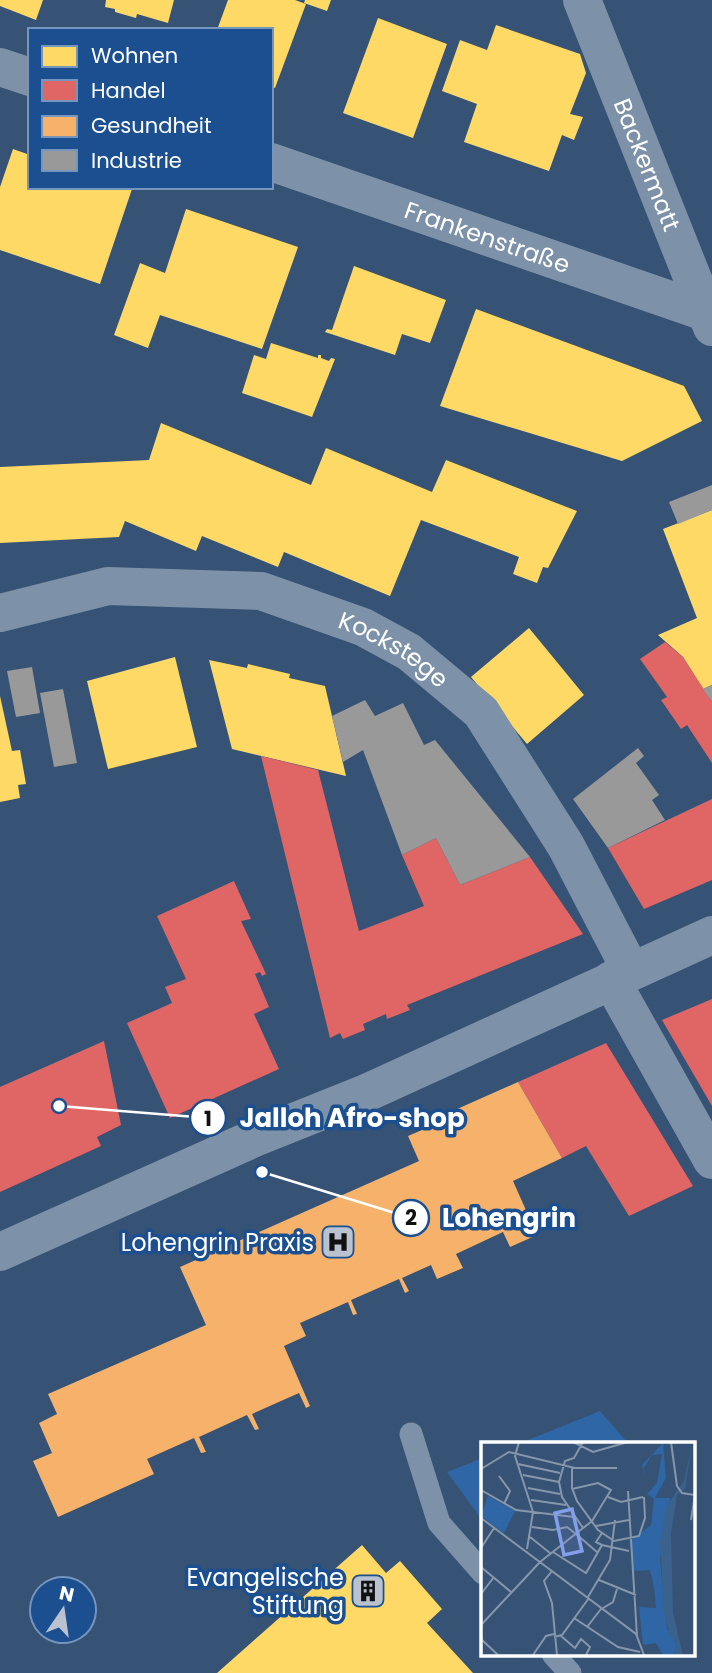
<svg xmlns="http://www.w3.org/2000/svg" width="712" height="1673" font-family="Poppins,sans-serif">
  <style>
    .green { fill: #2f66a5 }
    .homes { fill: #ffd966 }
    .shops { fill: #e06666 }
    .health { fill: #f6b26b }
    .industry { fill: #999 }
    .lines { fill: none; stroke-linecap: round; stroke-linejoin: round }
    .service { stroke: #7d92a8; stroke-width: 23 }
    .minor { stroke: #7d92a8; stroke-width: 38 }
    .labels { text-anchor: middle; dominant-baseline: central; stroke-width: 7; stroke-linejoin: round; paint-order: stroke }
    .street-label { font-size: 24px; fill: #fff; stroke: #1b4f8f }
    .poi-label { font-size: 24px; fill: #fff; stroke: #1b4f8f; text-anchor: end }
    .inset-road { fill: none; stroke: #8697ac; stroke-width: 2 }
    .view { fill: #839eea; fill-opacity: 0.15; stroke: #839eea; stroke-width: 3.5 }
    .inset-edge { fill: none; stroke: #fff; stroke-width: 3.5 }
    .leader { fill: none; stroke: #fff; stroke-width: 2.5 }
    .callout-dot { fill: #fff; stroke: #1b4f8f; stroke-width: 2.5 }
    .mark-label { font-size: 21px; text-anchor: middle; font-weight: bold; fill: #111 }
    .callout-label { font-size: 26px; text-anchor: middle; font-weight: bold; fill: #fff; stroke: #1b4f8f; stroke-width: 7; stroke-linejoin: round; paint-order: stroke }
  </style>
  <rect width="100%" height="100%" fill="#365274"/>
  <g class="green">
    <path d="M600,1411L629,1444H518Z"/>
    <path d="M483,1458V1521L447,1472Z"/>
  </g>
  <g class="homes">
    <path d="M0,0H43L36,20L0,6Z"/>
    <path d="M106,0H174L168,23L137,14L136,18L115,12V9L105,7Z"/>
    <path d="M228,0H295L306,4L275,88L271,87V30H217Z"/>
    <path d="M305,0H331L327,11L304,3Z"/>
    <path d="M378,18L447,44L413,138L343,113Z"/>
    <path d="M496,25L580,54L586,73L570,114L583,117L574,140L562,135L549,171L464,142L477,104L442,91L460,40L487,50Z"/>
    <path d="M13,149L30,155V187L132,189L100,284L0,250V187Z"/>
    <path d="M186,209L298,247L262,349L160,315L148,348L114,335L140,263L165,273Z"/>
    <path d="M354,266L446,300L430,343L402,334L395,355L325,332L327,329L332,330Z"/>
    <path d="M476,309L684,386L702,421L622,461L440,406Z"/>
    <path d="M271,343L318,358V355H321V358L329,361L331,358L335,359L312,417L242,393L254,355L266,359Z"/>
    <path d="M161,423L311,485L326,448L432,492L446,460L577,511L548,568L543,567L537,583L513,574L519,557L421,520L390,596L284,552L278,567L202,536L196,551L125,521L119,537L0,543V467L149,460Z"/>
    <path d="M712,510V685L703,689L683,657L658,635L697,618L663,529Z"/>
    <path d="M529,628L584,695L527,744L471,677Z"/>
    <path d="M175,657L197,747L108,769L87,681Z"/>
    <path d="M209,660L247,668L248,664L290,674L289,678L325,686L346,776L232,749Z"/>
    <path d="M0,696L12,751L20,750L26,784L18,785L20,798L0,802Z"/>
    <path d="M362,1545L386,1573L400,1561L442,1609L427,1623L473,1673H217Z"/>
  </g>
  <g class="shops">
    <path d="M665,642L683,657L712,702V763L687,725L681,729L661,700L667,697L640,659Z"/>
    <path d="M261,756L318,770L359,931L424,906L402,855L436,838L460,885L530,857L583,934L407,1005L410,1010L387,1019L386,1014L363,1024L365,1030L343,1039L340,1033L330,1038Z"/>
    <path d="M712,799V880L644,909L608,848Z"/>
    <path d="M234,881L251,919L241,921L266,974L262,976L260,972L255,974L269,1007L254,1014L279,1069L170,1118L127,1023L172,1003L165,987L186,979L157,916Z"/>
    <path d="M712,999V1106L662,1020Z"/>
    <path d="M104,1041L121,1125L97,1137L101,1146L0,1192V1087Z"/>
    <path d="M606,1043L693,1186L629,1216L586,1146L562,1158L518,1082Z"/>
  </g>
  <path class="health" d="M518,1082L562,1158L513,1181L537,1235L510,1247L503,1232L456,1254L463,1268L437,1279L431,1265L402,1278L409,1291L405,1293L399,1279L351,1300L357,1314L353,1315L348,1302L300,1323L306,1336L284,1346L310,1406L306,1408L299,1393L252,1414L259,1429L255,1430L247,1415L199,1437L206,1452L201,1453L194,1438L147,1459L154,1474L58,1517L33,1461L52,1453L39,1423L57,1414L48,1394L206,1325L180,1267L419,1161L408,1136L422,1130L421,1125Z"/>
  <g class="industry">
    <path d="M712,485V510L678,524L669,502Z"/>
    <path d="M32,667L40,713L16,717L7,671Z"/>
    <path d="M712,685V702L703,689Z"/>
    <path d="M63,689L77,763L54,767L40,693Z"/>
    <path d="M365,700L375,716L403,703L424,745L435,740L530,857L460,885L436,838L402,855L363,750L343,762L332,716Z"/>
    <path d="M638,748L644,756L636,763L659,795L652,800L665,820L608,848L573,799Z"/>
  </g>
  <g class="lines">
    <g class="service">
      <path d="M411,1434L439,1523L483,1573"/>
      <path d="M553,1654L570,1673"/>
    </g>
    <g class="minor">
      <path id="s1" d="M582,0L712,327"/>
      <path d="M0,67L30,77"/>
      <path id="s2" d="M271,162L705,312"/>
      <path id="s3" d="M0,613L108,586L261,591L363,627L409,652L481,712L566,846L631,971"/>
      <path d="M611,980L712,1160"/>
      <path d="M0,1252L259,1136L364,1094L712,935"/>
    </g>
  </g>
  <defs>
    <symbol id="hospital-square" viewBox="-11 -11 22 22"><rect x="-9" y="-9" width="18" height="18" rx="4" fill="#b9c2ce" stroke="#1b4f8f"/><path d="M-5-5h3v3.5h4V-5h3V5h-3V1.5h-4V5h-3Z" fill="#111"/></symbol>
    <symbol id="building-square" viewBox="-11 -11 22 22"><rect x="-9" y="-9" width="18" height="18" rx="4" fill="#b9c2ce" stroke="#1b4f8f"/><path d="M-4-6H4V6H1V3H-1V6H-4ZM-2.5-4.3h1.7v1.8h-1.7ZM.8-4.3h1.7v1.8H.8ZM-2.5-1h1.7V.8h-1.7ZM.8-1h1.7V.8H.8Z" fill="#111"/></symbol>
  </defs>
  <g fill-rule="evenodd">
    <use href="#hospital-square" x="319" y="1223" width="38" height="38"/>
    <use href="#building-square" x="349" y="1572" width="38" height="38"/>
  </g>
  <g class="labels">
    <g class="street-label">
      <text stroke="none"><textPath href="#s1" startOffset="177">Backermatt</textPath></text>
      <text stroke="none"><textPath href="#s2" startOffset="229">Frankenstraße</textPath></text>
      <text stroke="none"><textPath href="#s3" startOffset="410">Kockstege</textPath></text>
    </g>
    <g class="poi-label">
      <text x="314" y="1242">Lohengrin Praxis</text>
      <text x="344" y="1577">Evangelische<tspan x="344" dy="28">Stiftung</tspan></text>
    </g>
  </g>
  <g transform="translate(481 1442)">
    <rect width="214" height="214" fill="#365274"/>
    <path d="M182,1L185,36L174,56H189L179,118L186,187L196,201L193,213H182L175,201L162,203L158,165L175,166L173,145L169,128L153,129L149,99L170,83L173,57L166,52L176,41L181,12L171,13L163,26L165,36L161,23ZM7,54L34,69L23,91L0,74Z" fill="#2f66a5"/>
    <path d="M211,0L204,47L196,53L190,91L192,171L202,213H193L196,201L189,195L183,170L179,102L186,63L203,39Z" fill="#3b618d"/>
    <path class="inset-road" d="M38,0L34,14L52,70L46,107M92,0L112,10L147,0M102,0L93,16L84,19L78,40L81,55L102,86M190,0L196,44L201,51L214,53L210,78M37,22L79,31M91,26V46L96,59L117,88L133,99L158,94L164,76L163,55M0,27L28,10L94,26H136M42,33L78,40M18,34L29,49L23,62M47,46L79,52M0,48L35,68L93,75M147,49L156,194M127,55L140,60L162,55M50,58L85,63M0,76L155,192L163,213M115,84L148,78M51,85L72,88L86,85L95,92M121,91L115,100L121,103L148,109M95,92L116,110M49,95L69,111M0,106L13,86M72,110L105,131L121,103M59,120L111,79L130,48L117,41L91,47M0,125L30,150M71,129L63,139L71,161L76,213M118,138L155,153M0,152L13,135M107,155L129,118L134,78M122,166L132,160L136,147M93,176L137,205L159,210M0,183L59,120M106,185L120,167M80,194L94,206L100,197L109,205L105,213M73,195L81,193L108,156M0,197L17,213M52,213L65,194L73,192"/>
    <path class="view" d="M91,67L101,109L83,113L74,71Z"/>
    <rect width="214" height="214" class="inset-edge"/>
  </g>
  <path class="leader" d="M59 1106L208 1118M262 1172L411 1218"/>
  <g class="callout-dot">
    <circle cx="59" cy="1106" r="7"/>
    <circle cx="262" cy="1172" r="7"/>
    <circle cx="208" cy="1118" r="18"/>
    <circle cx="411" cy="1218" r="18"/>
  </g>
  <g class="mark-label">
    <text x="208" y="1126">1</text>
    <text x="411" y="1225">2</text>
  </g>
  <g class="callout-label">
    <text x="352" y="1127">Jalloh Afro-shop</text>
    <text x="509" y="1227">Lohengrin</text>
  </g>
  <rect x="28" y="28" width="245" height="161" fill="#1b4f8f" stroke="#7695bc" stroke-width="2"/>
  <rect x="42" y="46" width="35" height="21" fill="#ffd966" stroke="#7695bc" stroke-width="2"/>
  <text x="91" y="63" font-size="21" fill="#ffffff">Wohnen</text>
  <rect x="42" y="80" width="35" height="21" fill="#e06666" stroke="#7695bc" stroke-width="2"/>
  <text x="91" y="98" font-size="21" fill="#ffffff">Handel</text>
  <rect x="42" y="116" width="35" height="21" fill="#f6b26b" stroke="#7695bc" stroke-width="2"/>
  <text x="91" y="133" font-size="21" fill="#ffffff">Gesundheit</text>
  <rect x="42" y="150" width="35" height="21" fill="#999999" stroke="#7695bc" stroke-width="2"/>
  <text x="91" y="168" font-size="21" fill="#ffffff">Industrie</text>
  <g transform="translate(63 1610) rotate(13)"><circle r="33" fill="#1b4f8f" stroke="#7695bc" stroke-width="2"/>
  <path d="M0-5L12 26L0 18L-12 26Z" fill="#b9c2ce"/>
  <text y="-10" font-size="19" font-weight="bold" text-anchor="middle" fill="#ffffff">N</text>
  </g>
</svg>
